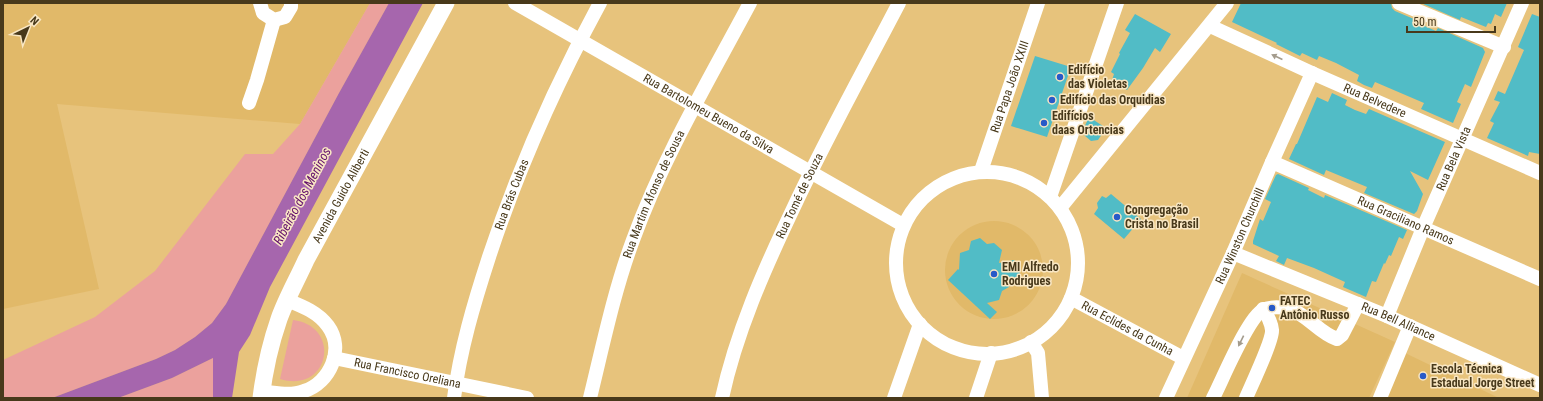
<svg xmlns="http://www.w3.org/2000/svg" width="1543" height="401" font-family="'Roboto Condensed',sans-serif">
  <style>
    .built { fill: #e1b969 }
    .green { fill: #eba19d }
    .water { fill: #a666ad }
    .building { fill: #51bcc6 }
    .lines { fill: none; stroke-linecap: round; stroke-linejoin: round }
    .minor { stroke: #fff; stroke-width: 14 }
    .major { stroke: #fff; stroke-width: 17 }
    .oneway { fill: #a49c8d }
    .poi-dot { fill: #285ac8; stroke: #f9e7c4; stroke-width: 1.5 }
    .labels { text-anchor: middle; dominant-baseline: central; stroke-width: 3; stroke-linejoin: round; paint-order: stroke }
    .poi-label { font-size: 12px; font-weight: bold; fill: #48391b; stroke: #f9e7c4; text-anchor: start }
    .street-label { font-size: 12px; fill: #48391b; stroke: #f9e7c4 }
    .water-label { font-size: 13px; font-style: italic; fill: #62106b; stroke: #f9e7c4 }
  </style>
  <rect width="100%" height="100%" fill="#e7c37c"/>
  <g class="built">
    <path d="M3,3H370L300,124L57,104L99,289L3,309Z"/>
    <circle cx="994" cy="270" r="49"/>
    <path d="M1242,273L1395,342L1369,398H1187Z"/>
    <path d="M1405,353L1499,398H1384Z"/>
  </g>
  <g class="green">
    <path d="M370,3H389L339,93L226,304L212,323L195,337L175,350L156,359L52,398H3V360L95,317L155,271L245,154H273L300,124Z"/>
    <path d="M293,320C342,326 330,394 280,379Z"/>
    <path d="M213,358V398H118L172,378Z"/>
  </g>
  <path class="water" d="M389,3H423L270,287L250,335L239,352L232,398H213V358L172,378L118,398H52L156,359L175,350L195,337L212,323L226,304L339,93Z"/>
  <g class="building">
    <path d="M1241,3H1391L1392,8L1395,11L1421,22L1420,24L1436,31L1438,28L1483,48L1485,52L1471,87L1465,84L1457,102L1461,104L1453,123L1421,109L1424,103L1375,82L1372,88L1364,85L1357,81L1359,75L1336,63L1319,56L1317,60L1302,53L1300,56L1276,44L1277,43L1232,22Z"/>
    <path d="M1421,3H1507L1501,17L1495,14L1491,24L1488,23L1486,27L1461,17L1460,20Z"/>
    <path d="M1135,14L1171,34L1160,52L1155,48L1143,68L1127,90L1112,80L1114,74L1111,72L1120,54L1119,53L1130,33L1125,30Z"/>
    <path d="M1532,14L1540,17V154L1529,152L1528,156L1487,138L1494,123L1490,121L1500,102L1494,100L1498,91L1505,94L1524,50L1518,47Z"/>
    <path d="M1035,56L1071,67L1047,137L1011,126Z"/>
    <path d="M1332,93L1347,100L1345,105L1355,110L1366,114L1369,109L1445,142L1428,180L1410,171L1423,194L1417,211L1414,214L1364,193L1367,187L1326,170L1324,175L1289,159L1296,144H1297L1317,97L1328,102Z"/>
    <path d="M1089,117L1106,128L1098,140L1091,141L1084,135L1083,130Z"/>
    <path d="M1278,174L1309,188L1308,190L1324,198L1325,195L1407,230L1403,239L1399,237L1391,256L1389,255L1385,264L1384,263L1376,282L1372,281L1366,297L1343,287L1345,282L1314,268L1287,258L1284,265L1276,261L1279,256L1253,244V241L1260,219L1263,221L1271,202L1265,199L1276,175Z"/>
    <path d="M1111,194L1141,219L1124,239L1094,214L1098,208L1097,203L1102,196L1106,198Z"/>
    <path d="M980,238L987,244L994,243L1002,250L999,263L1014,260L1021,267L1019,276L1011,279L1009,287L1002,291L999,300L987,303L997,312L990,319L948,280L958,269L959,270L960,253L969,250L971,241Z"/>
  </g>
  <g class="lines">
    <g class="minor">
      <path d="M260,3L263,13L274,20L285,17L291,7V3"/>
      <path id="s1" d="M515,3L903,225"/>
      <path d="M1399,3L1504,47"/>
      <path id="s2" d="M1210,26L1312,73L1540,173"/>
      <path d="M249,103L257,80L274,20"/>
      <path id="s3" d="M1272,162L1540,279"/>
      <path id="s4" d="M981,171L1038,3"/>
      <circle cx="987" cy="263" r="91"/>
      <path d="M1050,197L1117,3"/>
      <path d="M1060,208L1227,3"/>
      <path id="s5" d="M1233,253L1387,316L1540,385"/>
      <path id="s6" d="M1071,298L1183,358"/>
      <path id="s7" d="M1387,316L1423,228L1522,3"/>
      <path d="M1031,342L1038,353L1042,398"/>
      <path id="s8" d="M334,358L527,398"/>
      <path d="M262,391C275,393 291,396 304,391C330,383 345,349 328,326C318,312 302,306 287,300"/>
      <path id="s9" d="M454,398C460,350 474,303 489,257C518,169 556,84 600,3"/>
      <path id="s10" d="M590,398C603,345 614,291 633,240C663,157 709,80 750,3"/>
      <path id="s11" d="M722,398C736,333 764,270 792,211C825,140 863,72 899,3"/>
      <path d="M894,398L920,324"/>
      <path d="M976,398L991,353"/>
      <path id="s12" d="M1166,398L1233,253L1272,162L1312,73"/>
      <path d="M1213,398C1222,381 1248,317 1263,310C1270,306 1283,307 1290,309C1308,315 1319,333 1337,339L1342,335L1358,304"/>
      <path d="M1246,398C1251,386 1273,340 1272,330C1271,322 1268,316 1263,309"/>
      <path d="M1380,398L1410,326"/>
    </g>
    <path class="major" id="s13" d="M261,398C264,374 271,342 279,319C286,299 297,280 306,260L446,3"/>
  </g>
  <defs><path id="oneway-solid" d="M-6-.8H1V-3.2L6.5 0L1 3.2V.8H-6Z"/></defs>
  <g class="oneway">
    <use href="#oneway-solid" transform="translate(1277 57) rotate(-155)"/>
    <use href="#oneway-solid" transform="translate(1241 341) rotate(116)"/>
  </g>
  <g class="poi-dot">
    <circle cx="1060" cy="77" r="4"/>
    <circle cx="1052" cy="100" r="4"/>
    <circle cx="1044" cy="123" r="4"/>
    <circle cx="1117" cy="217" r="4"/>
    <circle cx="994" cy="274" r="4"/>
    <circle cx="1272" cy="308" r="4"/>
    <circle cx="1423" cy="376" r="4"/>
  </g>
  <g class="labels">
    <g class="poi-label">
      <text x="1068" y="70">Edifício<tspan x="1068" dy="14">das Violetas</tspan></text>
      <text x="1060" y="100">Edifício das Orquidias</text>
      <text x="1052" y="116">Edifícios<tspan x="1052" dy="14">daas Ortencias</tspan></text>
      <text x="1125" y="210">Congregação<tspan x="1125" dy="14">Crista no Brasil</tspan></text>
      <text x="1002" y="267">EMI Alfredo<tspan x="1002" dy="14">Rodrigues</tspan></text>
      <text x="1280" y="301">FATEC<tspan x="1280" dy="14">Antônio Russo</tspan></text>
      <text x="1431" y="369">Escola Técnica<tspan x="1431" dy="14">Estadual Jorge Street</tspan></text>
    </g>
    <g class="street-label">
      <text stroke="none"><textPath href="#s4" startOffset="89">Rua Papa João XXIII</textPath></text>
      <text stroke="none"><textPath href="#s2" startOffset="181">Rua Belvedere</textPath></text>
      <text stroke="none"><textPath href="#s1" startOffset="223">Rua Bartolomeu Bueno da Silva</textPath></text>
      <text stroke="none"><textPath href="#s7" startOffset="171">Rua Bela Vista</textPath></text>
      <text stroke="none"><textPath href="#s9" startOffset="212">Rua Brás Cubas</textPath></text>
      <text stroke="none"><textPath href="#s10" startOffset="214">Rua Martim Afonso de Sousa</textPath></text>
      <text stroke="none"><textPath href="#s13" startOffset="219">Avenida Guido Aliberti</textPath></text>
      <text stroke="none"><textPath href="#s11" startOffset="217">Rua Tomé de Souza</textPath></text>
      <text stroke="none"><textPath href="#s3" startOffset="146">Rua Graciliano Ramos</textPath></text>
      <text stroke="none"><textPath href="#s12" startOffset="178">Rua Winston Churchill</textPath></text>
      <text stroke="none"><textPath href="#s5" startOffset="179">Rua Bell Alliance</textPath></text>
      <text stroke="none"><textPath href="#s6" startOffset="64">Rua Eclides da Cunha</textPath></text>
      <text stroke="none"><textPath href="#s8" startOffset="75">Rua Francisco Oreliana</textPath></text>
    </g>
    <g class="water-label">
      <text transform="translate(302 196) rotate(-62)">Ribeirão dos Meninos</text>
    </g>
  </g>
  <rect width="1543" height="401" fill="none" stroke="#48391b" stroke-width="8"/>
  <g transform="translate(28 28) rotate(43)" stroke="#f9e7c4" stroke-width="3" paint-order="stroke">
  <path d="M0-3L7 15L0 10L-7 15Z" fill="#48391b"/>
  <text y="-6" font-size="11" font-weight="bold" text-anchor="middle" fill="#48391b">N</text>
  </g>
  <path d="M1407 26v6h88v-6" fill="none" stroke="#48391b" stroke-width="2"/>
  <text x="1413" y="26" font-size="12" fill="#48391b" stroke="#f9e7c4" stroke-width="3" paint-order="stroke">50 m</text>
</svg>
